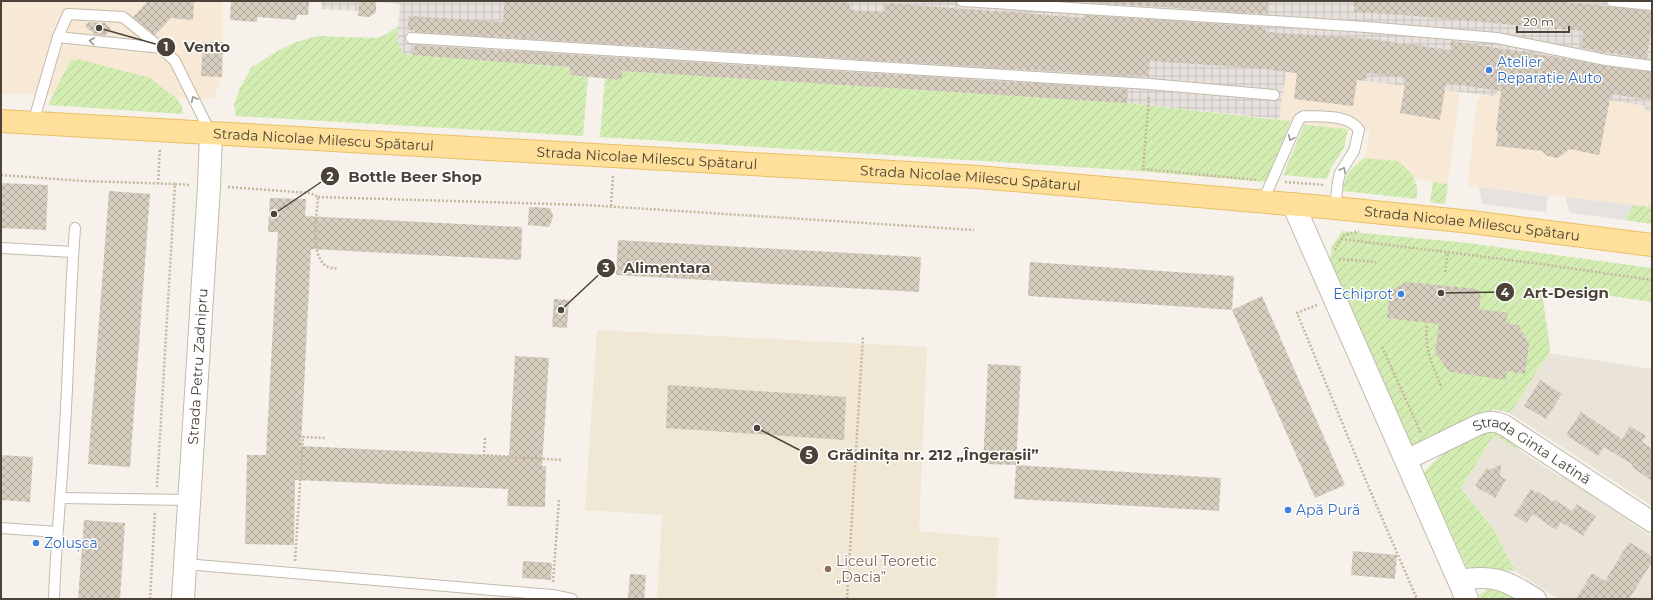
<svg xmlns="http://www.w3.org/2000/svg" width="1653" height="600" font-family="Montserrat,sans-serif">
  <style>
    .residential { fill: #eae4d8 }
    .commercial { fill: #f8e9d6 }
    .industrial { fill: url(#industrial-grid) }
    .education { fill: #f0e7d4 }
    .garden { fill: url(#garden-furrows) }
    .parking { fill: #e5e2df }
    .building { fill: url(#building-cross-hatch) }
    .lines { fill: none; stroke-linecap: round; stroke-linejoin: round }
    .service-casing { stroke: #c2baac; stroke-width: 12 }
    .minor-casing { stroke: #c2baac; stroke-width: 22 }
    .tertiary-casing { stroke: #c2baac; stroke-width: 24 }
    .primary-casing { stroke: #eabf64; stroke-width: 24 }
    .path { stroke: #c5b69d; stroke-width: 2.5; stroke-dasharray: 2 2; stroke-linecap: butt }
    .service { stroke: #fff; stroke-width: 10 }
    .minor { stroke: #fff; stroke-width: 20 }
    .tertiary { stroke: #fff; stroke-width: 22 }
    .primary { stroke: #ffe09b; stroke-width: 22 }
    .oneway { stroke: #9c9892 }
    .shop-dot { fill: #3f7fe0; stroke: #fff; stroke-width: 1.5 }
    .education-dot { fill: #8d6e63; stroke: #fff; stroke-width: 1.5 }
    .labels { text-anchor: middle; dominant-baseline: central; stroke-width: 3; stroke-linejoin: round; paint-order: stroke }
    .shop-label { font-size: 14px; fill: #366cbe; stroke: #fff; text-anchor: start }
    .street-label { font-size: 14px; fill: #4b4338; stroke: #fff }
    .education-label { font-size: 14px; fill: #785e54; stroke: #fff; text-anchor: start }
    .leader { fill: none; stroke: #4b4338; stroke-width: 1.5 }
    .callout-dot { fill: #4b4338; stroke: #fff; stroke-width: 1.5 }
    .mark-label { font-size: 12px; text-anchor: middle; font-weight: bold; fill: #fff }
    .callout-label { font-size: 15px; text-anchor: middle; font-weight: bold; fill: #4b4338; stroke: #fff; stroke-width: 3; stroke-linejoin: round; paint-order: stroke }
  </style>
  <defs>
    <pattern id="industrial-grid" width="8" height="8" patternUnits="userSpaceOnUse"><rect width="8" height="8" fill="#e6e1dc"/><path d="M0 4h8M4 0v8" fill="none" stroke="#c7c2be"/></pattern>
    <pattern id="garden-furrows" width="10" height="10" patternUnits="userSpaceOnUse"><rect width="10" height="10" fill="#d3ecb2"/><path d="M-1 1l2-2M0 10L10 0M9 11l2-2" fill="none" stroke="#b7cc9a"/></pattern>
    <pattern id="building-cross-hatch" width="8" height="8" patternUnits="userSpaceOnUse"><rect width="8" height="8" fill="#d8cebf"/><path d="M0 0l8 8M0 8l8-8" fill="none" stroke="#b1a99c"/></pattern>
  </defs>
  <rect width="100%" height="100%" fill="#f6f2eb"/>
  <g class="residential">
    <path d="M1549,353L1652,369V506L1510,413Z"/>
    <path d="M1494,434L1561,477L1563,475L1652,537V599H1558L1515,571L1494,530L1461,488Z"/>
  </g>
  <g class="commercial">
    <path d="M1,1H223L222,77L214,99L1,94Z"/>
    <path d="M1285,72L1460,91L1448,184L1362,171L1370,132L1304,125L1279,119Z"/>
    <path d="M1499,82L1645,106V111L1652,112V207L1467,186L1477,100L1484,94L1495,95L1497,94Z"/>
  </g>
  <path class="industrial" d="M321,1H1652V112L1645,111V106L1499,82L1497,94L1495,96L1286,72L1279,119L1127,103L621,80L570,75V67L404,54L397,40L400,4L376,2V12L369,17L358,16V11L321,9Z"/>
  <path class="education" d="M597,330L927,347L919,531L999,538L996,599H657L662,515L585,510Z"/>
  <g class="garden">
    <path d="M398,26L397,40L404,54L570,67V75L588,77L583,136L236,116L234,104L240,88L251,68L274,53L293,43L318,36L376,38L385,35Z"/>
    <path d="M78,59L150,78L177,99L182,106L183,114L48,105L70,61Z"/>
    <path d="M623,71L1127,103L1291,121L1266,182L1139,171L600,137L605,78Z"/>
    <path d="M1304,125L1348,129L1344,148L1331,168L1327,179L1283,175Z"/>
    <path d="M1364,158L1398,161L1412,174L1417,187V199L1343,191C1345,173 1351,169 1364,158Z"/>
    <path d="M1433,182L1448,184L1445,204L1430,202Z"/>
    <path d="M1633,205L1652,207V224L1625,220Z"/>
    <path d="M1342,231L1468,243L1652,268V302L1541,286L1550,347L1549,353L1510,413L1493,409L1411,448L1330,259L1332,246Z"/>
    <path d="M1491,429L1497,431L1522,447L1519,450L1494,435L1461,488L1494,530L1515,571L1467,568L1424,473C1440,451 1467,441 1491,429Z"/>
    <path d="M1492,587L1521,599H1480L1479,595Z"/>
  </g>
  <g class="parking">
    <path d="M1479,187L1548,196L1546,212L1482,204Z"/>
    <path d="M1565,197L1633,205L1625,220L1570,213Z"/>
  </g>
  <g class="building">
    <path d="M148,1H194L193,20L171,18L155,35L133,17Z"/>
    <path d="M231,1H309L308,15H297L296,20L257,17V22L230,20Z"/>
    <path d="M359,1H376V12L369,17L358,16Z"/>
    <path d="M504,1H824L850,3V10L885,12V3L1085,18V15L1266,27V32L1371,39L1450,50L1451,41L1568,59L1605,66L1652,72V100L1611,94L1599,155L1570,149L1558,158L1547,156L1542,151L1496,146L1498,133L1496,130L1501,91L1446,83L1440,120L1400,113L1406,78L1367,73L1366,81L1357,80L1353,106L1294,99L1297,73L1255,68L1150,61L1149,76L1128,75V76L415,32V30H407L409,16L503,22Z"/>
    <path d="M1086,1H1268L1267,14L1086,2Z"/>
    <path d="M1354,1H1555L1652,11V21L1647,59L1581,48L1583,31L1403,15L1354,12Z"/>
    <path d="M89,22L105,23L111,29L105,36L94,34L85,26Z"/>
    <path d="M203,42H223L222,77L201,76Z"/>
    <path d="M414,45L1128,89L1127,103L623,71L621,80L570,75V67L413,55Z"/>
    <path d="M1,183L48,185L46,230L1,228Z"/>
    <path d="M109,191L150,194L130,467L88,464Z"/>
    <path d="M270,198L306,199L305,216L522,227L521,260L311,249L301,446L509,456L515,356L549,358L542,466H546L545,507L507,506L508,489L295,480L294,545L245,544L247,455H266L278,232H268Z"/>
    <path d="M529,207L550,208L553,215L552,221L549,227L528,225Z"/>
    <path d="M618,240L921,257L919,292L616,275Z"/>
    <path d="M1030,262L1234,276L1232,310L1028,296Z"/>
    <path d="M1406,282L1477,289L1481,297L1479,309L1508,313L1506,323L1518,325L1529,344L1525,374L1507,371L1506,380L1450,372L1435,353L1439,324L1387,318L1390,291Z"/>
    <path d="M1262,296L1345,485L1315,498L1232,310Z"/>
    <path d="M554,299L569,300L567,328L552,327Z"/>
    <path d="M988,364L1021,366L1016,465L983,464Z"/>
    <path d="M1540,380L1562,394L1546,419L1524,406Z"/>
    <path d="M668,385L846,397L844,440L666,428Z"/>
    <path d="M1581,412L1622,439L1630,426L1646,436L1642,442L1652,449V481L1632,467L1633,465L1604,447L1598,456L1566,435Z"/>
    <path d="M1,455L33,457L30,502L1,500Z"/>
    <path d="M1501,464L1500,476L1506,480L1495,498L1475,486L1487,468L1490,470Z"/>
    <path d="M1016,465L1221,478L1219,511L1014,499Z"/>
    <path d="M1531,489L1536,493L1537,491L1554,502L1555,500L1572,511L1577,504L1596,516L1583,536L1561,522L1556,530L1533,514L1526,523L1514,515Z"/>
    <path d="M84,520L125,523L120,599H78Z"/>
    <path d="M1629,542L1652,556V562L1629,599H1576L1592,573L1605,581Z"/>
    <path d="M1353,551L1397,555L1395,579L1351,575Z"/>
    <path d="M523,561L552,563L551,580L522,578Z"/>
    <path d="M630,574L646,575L644,599H628Z"/>
  </g>
  <g class="lines">
    <defs>
      <g id="service">
        <path d="M962,1L1366,27L1497,38L1606,60L1652,66"/>
        <path d="M1612,1L1652,5"/>
        <path d="M58,37L68,14L123,17L161,48"/>
        <path d="M411,38L1149,84L1274,95"/>
        <path d="M33,123L58,37L161,48L175,61L211,134"/>
        <path d="M1263,201L1299,119L1304,116C1321,117 1349,114 1359,130L1354,151L1340,173L1338,181L1335,208"/>
        <path d="M1,248L73,252"/>
        <path d="M61,498L189,500"/>
        <path d="M1,528L57,532"/>
        <path d="M185,564L552,595L572,599"/>
        <path d="M54,599C56,541 62,484 65,426C69,360 70,294 75,228"/>
      </g>
      <g id="minor">
        <path id="s1" d="M1406,460L1480,424C1489,421 1495,421 1504,425L1652,522"/>
        <path d="M1458,580C1495,574 1505,580 1536,599"/>
      </g>
      <g id="tertiary">
        <path d="M1293,204L1467,599"/>
        <path id="s2" d="M183,599L209,186L211,134"/>
      </g>
      <g id="primary">
        <path id="s3" d="M1,121L978,177L1335,208L1471,222L1652,245"/>
      </g>
    </defs>
    <use href="#service" class="service-casing"/>
    <use href="#minor" class="minor-casing"/>
    <use href="#tertiary" class="tertiary-casing"/>
    <use href="#primary" class="primary-casing"/>
    <g class="path">
      <path d="M1149,97L1143,169L1258,180"/>
      <path d="M1,175L83,181L175,184L157,487"/>
      <path d="M1285,182L1324,185"/>
      <path d="M158,184L160,148"/>
      <path d="M175,184L191,185"/>
      <path d="M228,187L310,193L318,197C317,215 309,253 326,266C329,268 334,268 338,269"/>
      <path d="M318,197L586,205L974,230"/>
      <path d="M611,206L613,175"/>
      <path d="M1341,239L1534,263L1652,280"/>
      <path d="M1335,250L1343,236L1359,231"/>
      <path d="M1339,259L1376,262"/>
      <path d="M1445,272L1448,253"/>
      <path d="M1317,305L1297,313L1369,488L1417,599"/>
      <path d="M1427,326C1424,350 1433,366 1442,388"/>
      <path d="M1382,347L1421,433"/>
      <path d="M485,438L484,455L562,460"/>
      <path d="M295,561L303,437L325,438"/>
      <path d="M553,582L559,500"/>
      <path d="M150,599L155,512"/>
      <path d="M847,599L863,336"/>
    </g>
    <use href="#service" class="service"/>
    <use href="#minor" class="minor"/>
    <use href="#tertiary" class="tertiary"/>
    <use href="#primary" class="primary"/>
  </g>
  <defs><path id="oneway-chevron" d="M-2-3.5L2.5 0L-2 3.5" fill="none" stroke-width="1.6" stroke-linecap="round" stroke-linejoin="round"/></defs>
  <g class="oneway">
    <use href="#oneway-chevron" transform="translate(92 41) rotate(-174)"/>
    <use href="#oneway-chevron" transform="translate(194 99) rotate(-116)"/>
    <use href="#oneway-chevron" transform="translate(1291 138) rotate(114)"/>
    <use href="#oneway-chevron" transform="translate(1343 170) rotate(-61)"/>
  </g>
  <g class="shop-dot">
    <circle cx="1489" cy="70" r="4"/>
    <circle cx="1401" cy="294" r="4"/>
    <circle cx="1288" cy="510" r="4"/>
    <circle cx="36" cy="543" r="4"/>
  </g>
  <circle class="education-dot" cx="828" cy="569" r="4"/>
  <g class="labels">
    <g class="shop-label">
      <text x="1497" y="62">Atelier<tspan x="1497" dy="16">Reparație Auto</tspan></text>
      <text x="1393" y="294" text-anchor="end">Echiprot</text>
      <text x="1296" y="510">Apă Pură</text>
      <text x="44" y="543">Zolușca</text>
    </g>
    <g class="street-label">
      <text stroke="none"><textPath href="#s3" startOffset="323">Strada Nicolae Milescu Spătarul</textPath></text>
      <text stroke="none"><textPath href="#s3" startOffset="647">Strada Nicolae Milescu Spătarul</textPath></text>
      <text stroke="none"><textPath href="#s3" startOffset="971">Strada Nicolae Milescu Spătarul</textPath></text>
      <text stroke="none"><textPath href="#s3" startOffset="1475">Strada Nicolae Milescu Spătaru</textPath></text>
      <text stroke="none"><textPath href="#s2" startOffset="233">Strada Petru Zadnipru</textPath></text>
      <text stroke="none"><textPath href="#s1" startOffset="142">Strada Ginta Latină</textPath></text>
    </g>
    <g class="education-label">
      <text x="836" y="561">Liceul Teoretic<tspan x="836" dy="16">„Dacia”</tspan></text>
    </g>
  </g>
  <path class="leader" d="M99 28L166 47M274 214L330 176M561 310L606 268M1441 293L1505 292M757 428L809 455"/>
  <g class="callout-dot">
    <circle cx="99" cy="28" r="4"/>
    <circle cx="274" cy="214" r="4"/>
    <circle cx="561" cy="310" r="4"/>
    <circle cx="1441" cy="293" r="4"/>
    <circle cx="757" cy="428" r="4"/>
    <circle cx="166" cy="47" r="10"/>
    <circle cx="330" cy="176" r="10"/>
    <circle cx="606" cy="268" r="10"/>
    <circle cx="1505" cy="292" r="10"/>
    <circle cx="809" cy="455" r="10"/>
  </g>
  <g class="mark-label">
    <text x="166" y="51">1</text>
    <text x="330" y="181">2</text>
    <text x="606" y="272">3</text>
    <text x="1505" y="297">4</text>
    <text x="809" y="459">5</text>
  </g>
  <g class="callout-label">
    <text x="207" y="52">Vento</text>
    <text x="415" y="182">Bottle Beer Shop</text>
    <text x="667" y="273">Alimentara</text>
    <text x="1566" y="298">Art-Design</text>
    <text x="933" y="460">Grădinița nr. 212 „Îngerașii”</text>
  </g>
  <rect width="1653" height="600" fill="none" stroke="#4b4338" stroke-width="4"/>
  <path d="M1517 26v6h52v-6" fill="none" stroke="#4b4338" stroke-width="2"/>
  <text x="1523" y="26" font-size="12" fill="#4b4338" stroke="#ffffff" stroke-width="3" paint-order="stroke">20 m</text>
</svg>
